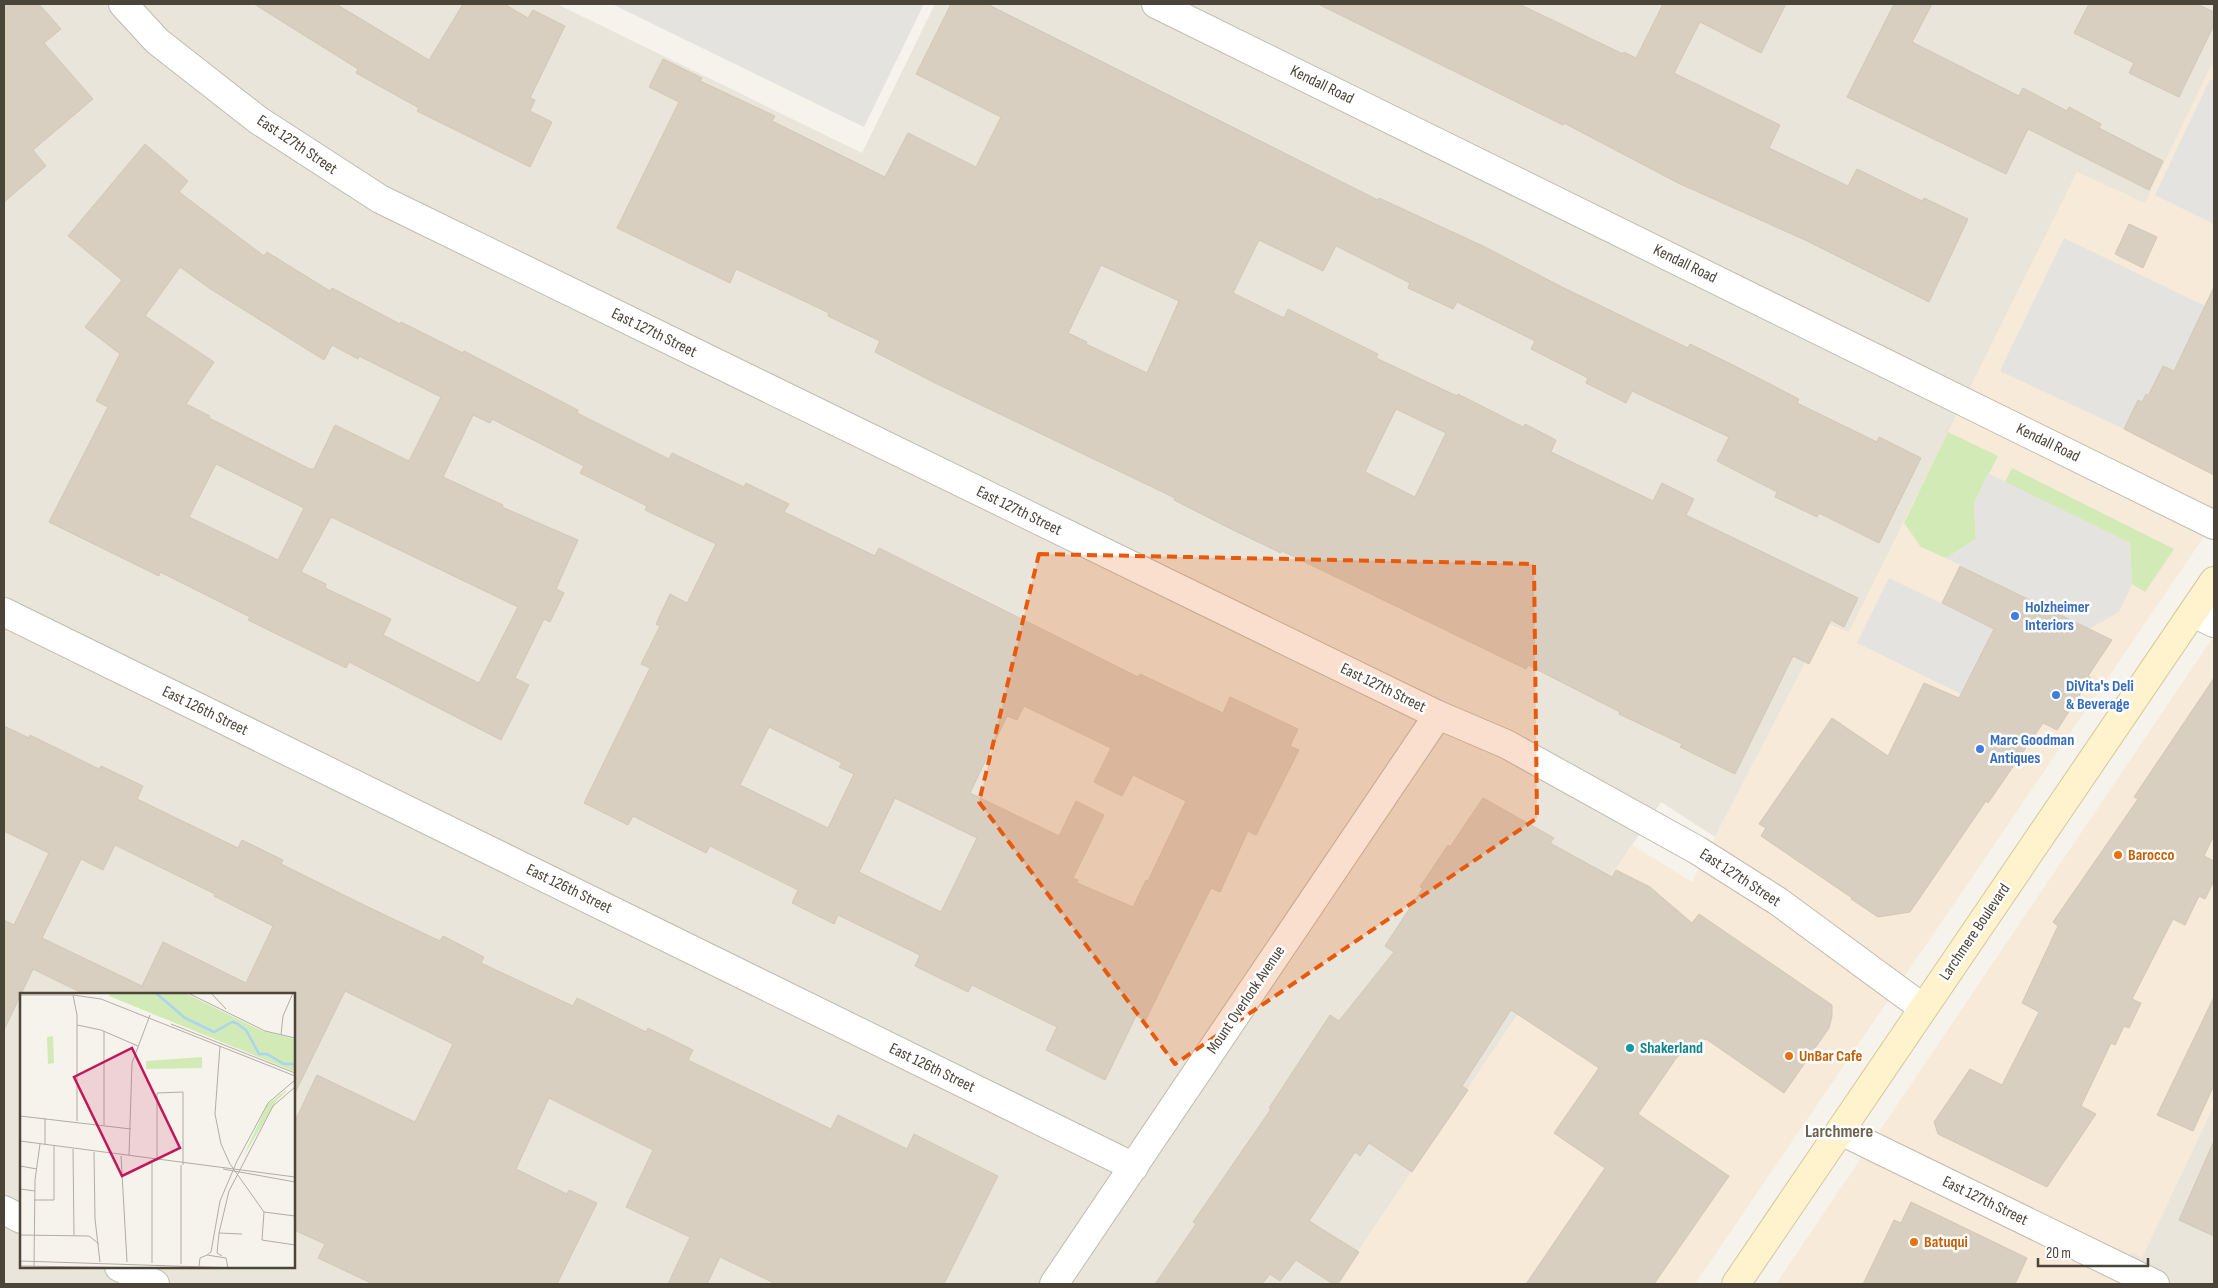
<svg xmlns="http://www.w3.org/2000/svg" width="2218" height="1288" font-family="'Sofia Sans Condensed',sans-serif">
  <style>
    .residential { fill: #eae5da; fill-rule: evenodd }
    .commercial { fill: #f7ead8 }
    .green { fill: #d2eab5 }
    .parking { fill: #e5e3e0 }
    .building { fill: #d8cfc1; stroke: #d3c7b4; fill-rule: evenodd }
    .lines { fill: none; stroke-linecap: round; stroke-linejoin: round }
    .street-casing { stroke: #c2bbae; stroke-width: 30 }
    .secondary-casing { stroke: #d6c79b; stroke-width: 30 }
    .street { stroke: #fff; stroke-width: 28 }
    .secondary { stroke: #fff3cd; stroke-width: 28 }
    .marked { fill: #e8590c; fill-opacity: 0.2; stroke: #e8590c; stroke-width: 4; stroke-dasharray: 10 6; stroke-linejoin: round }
    .shop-dot { fill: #3f7fe0; stroke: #fff; stroke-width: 2 }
    .food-dot { fill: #e8710a; stroke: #fff; stroke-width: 2 }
    .culture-dot { fill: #0f9aa8; stroke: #fff; stroke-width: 2 }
    .labels { text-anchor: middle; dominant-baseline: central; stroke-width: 5; stroke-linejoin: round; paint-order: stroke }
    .street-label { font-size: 16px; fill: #4b4439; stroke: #fff }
    .shop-label { font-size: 16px; font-weight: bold; fill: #366cbe; stroke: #fff; text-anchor: start }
    .food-label { font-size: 16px; font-weight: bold; fill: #c56008; stroke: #fff; text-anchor: start }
    .culture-label { font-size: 16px; font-weight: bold; fill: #0d838f; stroke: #fff; text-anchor: start }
    .neighbourhood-label { font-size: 18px; font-weight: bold; fill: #6e6250; stroke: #fff }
    .inset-river { fill: none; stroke: #a9d4f2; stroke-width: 2.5 }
    .inset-road { fill: none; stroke: #b2ada4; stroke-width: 1 }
    .view { fill: #c2185b; fill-opacity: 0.15; stroke: #c2185b; stroke-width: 2.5 }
    .inset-edge { fill: none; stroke: #4b4439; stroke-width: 2.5 }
  </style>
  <rect width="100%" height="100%" fill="#f6f3ec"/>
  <g class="residential">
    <path d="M4,4H557L862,153L935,4H2214V60L2145,204L2077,172L1849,633L1826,623L1715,837L1661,802L1336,1284H4ZM21,994H294V1267H21Z"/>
    <path d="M2214,1105V1284H2116L2131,1252L2142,1257Z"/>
  </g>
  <g class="commercial">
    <path d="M2214,60V522L1695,1284H1336L1632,845L1692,882L1826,623L1849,632L2077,172L2145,203Z"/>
    <path d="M2214,636V1105L2142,1258L2131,1252L2116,1284H1776Z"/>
  </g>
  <g class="green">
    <path d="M1948,432L1998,456L1974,503L1976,539L1946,558L1921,547L1904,523Z"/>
    <path d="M2012,468L2174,549L2145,592L2132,584L2130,543L2005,482Z"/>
  </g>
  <g class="parking">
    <path d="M612,4H924L864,127Z"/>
    <path d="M2210,79L2214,81V224L2155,195Z"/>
    <path d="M2064,238L2205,306L2174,371L2163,366L2148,396L2146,395L2142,402L2138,400L2124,429L2000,371Z"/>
    <path d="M1988,473L2130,543L2132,584L2119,612L2089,629L1946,558L1976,539L1974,503Z"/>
    <path d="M1889,578L1994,629L1961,694L1857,643Z"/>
  </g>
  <g class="building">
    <path d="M4,4H39L61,29L44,43L93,99L33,150L46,166L4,202Z"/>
    <path d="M254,4H336L429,60L463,4H504L528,18L533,10L565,26L530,98L535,100L530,111L552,122L530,167L417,111L419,108L356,73L358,69Z"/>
    <path d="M951,4H987L1378,200L1379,198L1483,246L1562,287L1688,348L1690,344L1737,367L1799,399L1797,403L1877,442L1879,437L1921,458L1879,543L1819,513L1817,517L1775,497L1777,492L1717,461L1729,437L1632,391L1626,403L1586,383L1588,378L1531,349L1535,341L1457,302L1453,309L1408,288L1410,283L1336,246L1323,271L1259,240L1233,293L1284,318L1288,309L1378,354L1376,358L1457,396L1458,394L1523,427L1525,424L1556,440L1551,452L1653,501L1662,483L1694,499L1686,515L1858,598L1844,627L1831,620L1809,664L1793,656L1735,774L1680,747L1682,744L1619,714L1620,712L1528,665L1526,669L1282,551L1281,553L1233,530L1174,500L1175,498L933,382L875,352L880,341L828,316L829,313L736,269L730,283L617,228L679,102L649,87L663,59L702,78L700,81L775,116L772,121L885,177L908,133L976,167L1001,117L916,74ZM1101,265L1179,301L1147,373L1086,344L1087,342L1068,333ZM1396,409L1446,433L1415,497L1365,472Z"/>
    <path d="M1318,4H1519L1623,54L1624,52L1636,58L1663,4H1786L1761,53L1700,22L1674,73L1780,125L1769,148L1848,186L1857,169L1922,201L1924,198L1968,219L1929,302L1805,240L1678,183L1564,123L1563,125Z"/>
    <path d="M1894,4H1932L1912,42L2019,96L2023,88L2067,111L2069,107L2101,124L2099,128L2163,161L2149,190L2028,129L2006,174L1847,97Z"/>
    <path d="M2089,4H2197L2214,12V25L2179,97L2129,73L2134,63L2074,33Z"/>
    <path d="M145,144L188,181L179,192L264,256L267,252L330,291L332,288L400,324L401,322L463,353L464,351L578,410L577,413L669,459L672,453L744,487L746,483L789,504L784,512L875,556L879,548L1138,677L1140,674L1223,713L1230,697L1298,729L1290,746L1299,750L1256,835L1248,831L1220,892L1211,888L1145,1021L1136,1016L1105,1080L1046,1050L1057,1027L972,985L968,992L915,966L920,955L838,915L834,924L792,903L798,890L710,846L706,853L633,816L628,825L584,803L650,668L641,664L660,626L656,624L670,594L687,603L716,544L645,510L647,506L580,473L584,466L492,419L490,423L473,415L443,477L503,505L502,507L578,540L556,589L564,593L550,622L544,619L515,678L529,685L501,740L349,662L346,668L248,620L250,617L160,572L159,576L49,522L108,407L96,401L120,354L85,327L122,280L68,236ZM180,267L209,288L324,360L332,345L358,359L359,356L441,397L409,461L335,425L314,469H310L209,418L210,416L186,404L214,362L145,316ZM216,464L304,508L278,560L189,517ZM331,517L518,607L479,683L383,635L391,619L325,588L326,584L301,572ZM1024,706L1111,748L1094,782L1122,796L1133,775L1186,801L1148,881L1146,880L1133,907L1077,883L1078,880L1073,878L1104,815L1076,801L1059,836L970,793L1007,716L1017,720ZM769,727L842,763L839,767L854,774L828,828L740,785ZM895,798L977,838L941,912L859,872Z"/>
    <path d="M2129,224L2157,237L2143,268L2115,254Z"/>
    <path d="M2214,287V475L2124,429L2138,400L2142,402L2146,394L2148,396L2163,366L2174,371Z"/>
    <path d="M1960,566L2112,640L2088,676L2091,678L2057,730L2043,723L1988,803L1986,801L1910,912L1878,917L1851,899L1852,898L1761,836L1766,828L1759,824L1832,718L1888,756L1924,683L1959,698L1994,629L1942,603Z"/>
    <path d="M2214,678V835L2204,856L2214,861V881L2205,899L2199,896L2185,925L2173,919L2132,999L2141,1003L2129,1028L2124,1026L2115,1045L2111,1043L2081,1106L2096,1114L2047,1187L1938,1134L1934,1122L1970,1069L2002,1085L2039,1012L2022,1003L2058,926L2053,922L2138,799L2134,797Z"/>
    <path d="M4,726L29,738L30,735L99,769L101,766L143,786L137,799L238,848L242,840L283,860L281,864L368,907L440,941L443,936L484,957L481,963L573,1006L577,998L646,1032L648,1028L693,1050L688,1060L831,1129L838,1115L907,1149L914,1134L998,1176L944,1284H776L720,1257L707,1284H668L690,1237L626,1207L653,1150L549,1098L516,1169L567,1194L569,1190L597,1203L557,1284H373L318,1258L325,1244L294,1230V1123L317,1075L415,1122L453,1044L345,991L294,1095V994H84L33,969L4,1030V920L14,925L49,853L4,831ZM115,845L215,894L214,896L273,926L246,983L163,942L142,986L42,938L81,859L103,870Z"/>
    <path d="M1483,798L1554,838L1550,843L1612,877L1616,870L1650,887L1692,923L1699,914L1832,1005V1016L1829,1028L1784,1093L1706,1039L1677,1057L1638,1114L1729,1176L1654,1284H1526L1605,1168L1554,1133L1599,1068L1511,1010L1462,1086L1468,1090L1412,1172L1369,1143L1360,1156L1355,1152L1309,1221L1359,1252L1338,1284H1333L1296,1260L1280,1281L1270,1274L1262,1284H1155L1196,1224L1193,1222L1271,1109L1269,1108L1330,1015L1339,1021L1394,952L1385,946L1423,888L1420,887L1448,845L1450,847Z"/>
    <path d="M2214,997V1085L2193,1131L2157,1115Z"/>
    <path d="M2214,1141V1236L2179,1220Z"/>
    <path d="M1911,1202L2027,1258L2015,1284H1863L1894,1220L1901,1223Z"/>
  </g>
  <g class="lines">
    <defs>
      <g id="street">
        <path d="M123,4L157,41L258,120L380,199L1438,715L1506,744L1697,850L1779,902L1923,1008"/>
        <path d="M1156,4L2214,525"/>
        <path d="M4,612L1134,1167"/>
        <path d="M2193,613L2214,623"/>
        <path d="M1841,1131L2155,1284"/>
        <path d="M4,1210L21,1219"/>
        <path d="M119,1267L155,1284"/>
        <path d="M1054,1284L1438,715"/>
      </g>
      <path id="secondary" d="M1736,1284L2214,581"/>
    </defs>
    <use href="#street" class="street-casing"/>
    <use href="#secondary" class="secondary-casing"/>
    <use href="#street" class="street"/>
    <use href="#secondary" class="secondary"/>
  </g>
  <path class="marked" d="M1039,554L1534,564L1537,818L1175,1064L979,802Z"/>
  <g class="shop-dot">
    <circle cx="2015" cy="616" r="5"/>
    <circle cx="2056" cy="695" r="5"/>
    <circle cx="1980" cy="749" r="5"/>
  </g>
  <g class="food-dot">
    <circle cx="2118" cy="855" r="5"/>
    <circle cx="1789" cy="1056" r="5"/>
    <circle cx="1914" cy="1242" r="5"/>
  </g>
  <circle class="culture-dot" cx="1630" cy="1048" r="5"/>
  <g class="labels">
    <g class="street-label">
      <text transform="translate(1322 85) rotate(26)">Kendall Road</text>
      <text transform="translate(297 145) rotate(34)">East 127th Street</text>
      <text transform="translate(1685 264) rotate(26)">Kendall Road</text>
      <text transform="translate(654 333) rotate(26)">East 127th Street</text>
      <text transform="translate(2048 443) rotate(26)">Kendall Road</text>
      <text transform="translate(1019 511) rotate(26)">East 127th Street</text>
      <text transform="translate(1383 688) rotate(26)">East 127th Street</text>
      <text transform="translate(205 711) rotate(26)">East 126th Street</text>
      <text transform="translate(1740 878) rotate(33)">East 127th Street</text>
      <text transform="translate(569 889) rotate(26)">East 126th Street</text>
      <text transform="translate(1975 932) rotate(-56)">Larchmere Boulevard</text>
      <text transform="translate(1246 1000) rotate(-56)">Mount Overlook Avenue</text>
      <text transform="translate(932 1068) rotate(26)">East 126th Street</text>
      <text transform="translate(1985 1201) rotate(26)">East 127th Street</text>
    </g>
    <g class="shop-label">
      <text x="2025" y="607">Holzheimer<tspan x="2025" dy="18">Interiors</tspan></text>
      <text x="2066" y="686">DiVita's Deli<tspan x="2066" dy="18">&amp; Beverage</tspan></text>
      <text x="1990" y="740">Marc Goodman<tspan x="1990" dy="18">Antiques</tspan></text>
    </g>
    <g class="food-label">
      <text x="2128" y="855">Barocco</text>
      <text x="1799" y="1056">UnBar Cafe</text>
      <text x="1924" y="1242">Batuqui</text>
    </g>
    <g class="culture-label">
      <text x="1640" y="1048">Shakerland</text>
    </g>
    <g class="neighbourhood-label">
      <text x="1839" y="1131">Larchmere</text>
    </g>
  </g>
  <g transform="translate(20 993)">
    <rect width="275" height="275" fill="#f6f3ec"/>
    <path d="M90,0H165L242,38L275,46V79L89,3ZM33,43L34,70L28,71L27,44ZM182,64V75L126,76V68ZM266,97V99L257,107L223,164L247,112Z" fill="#d2eab5"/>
    <path class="inset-river" d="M136,0L165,25L194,39L212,29L216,30L226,37L239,61H247L264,71H275"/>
    <path class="inset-road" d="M168,0L245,38L275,45M191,0L206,16M0,2H53L81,6L275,83M53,2L57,22V128M151,31L275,80M57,32L81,37L118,53M261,42L263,23L273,0M200,53L195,121L201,151L210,171L244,219L242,247L275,252M0,123L111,136M25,125V152M84,132V38M0,148L275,184M53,156L54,242M74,159L75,226L80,269M109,162L112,70L130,22M101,163L107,269M137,168V100L163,99V172M0,173L17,176M203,176L275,189M0,196L15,198M14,207H34V153M244,219L275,223M199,240L222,241M0,242L69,243L79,251M187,262L191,259L200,208L217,168L248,110L275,87M202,263L197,260L199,240L209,198L253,113L275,94M0,268L216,275M132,270V167M161,271V172M0,273L134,275M179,273L180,265L187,262L206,265L208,275M14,275L15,187L20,151"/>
    <path class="view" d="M112,55L160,155L102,183L54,84Z"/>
    <rect width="275" height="275" class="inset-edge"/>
  </g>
  <rect width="2218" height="1288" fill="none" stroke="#4b4439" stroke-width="10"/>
  <path d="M2038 1258v8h110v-8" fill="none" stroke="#4b4439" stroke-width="2.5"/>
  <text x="2046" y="1258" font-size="15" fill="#4b4439" stroke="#ffffff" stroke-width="4" paint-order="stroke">20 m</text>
</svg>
